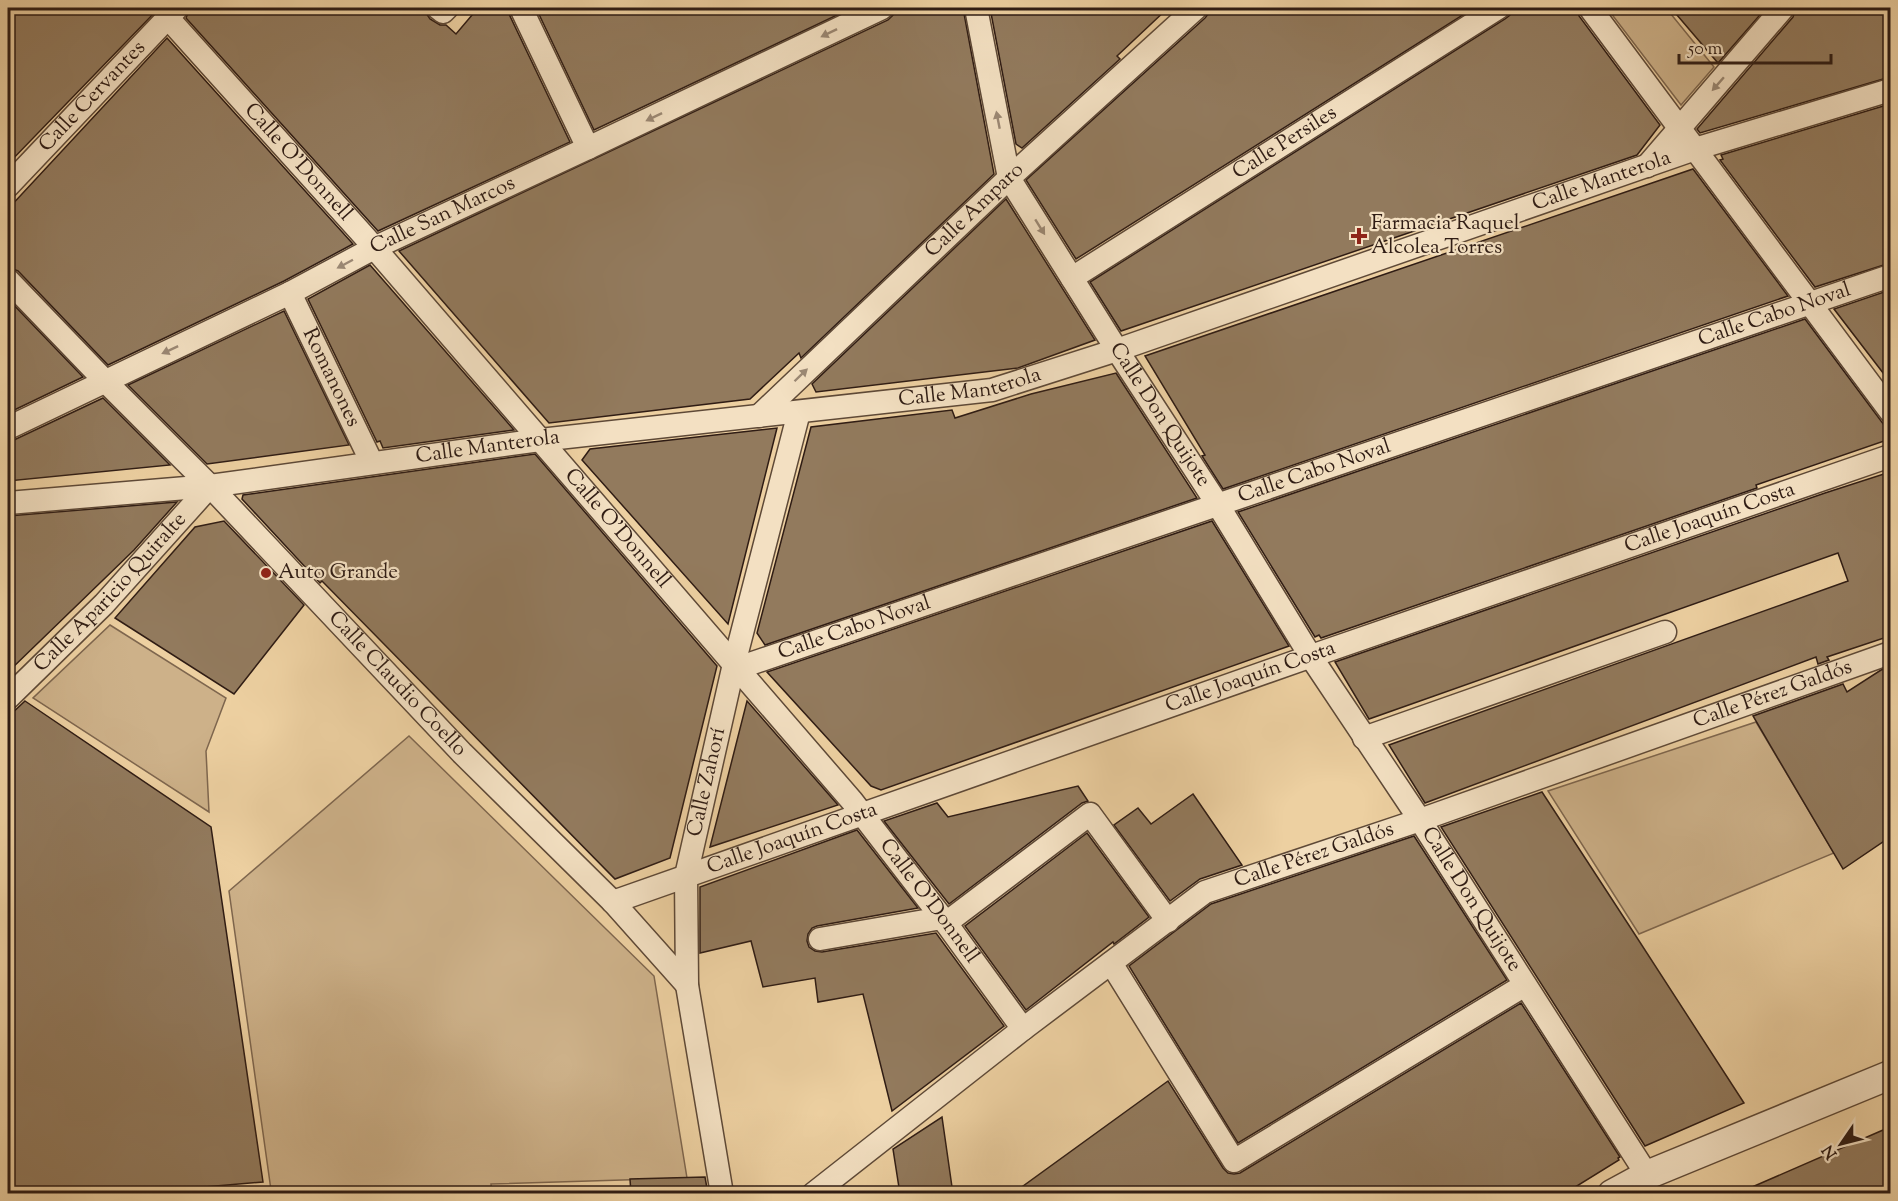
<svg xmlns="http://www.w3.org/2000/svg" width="1898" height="1201" font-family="'Sorts Mill Goudy',serif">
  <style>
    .green { fill: #cdb189; stroke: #7e664e; stroke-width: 1.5 }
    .building { fill: #927a5d; stroke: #2f1c14; stroke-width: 1.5 }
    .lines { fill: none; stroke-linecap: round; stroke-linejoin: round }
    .minor-casing { stroke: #5e4937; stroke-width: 25 }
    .tertiary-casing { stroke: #5e4937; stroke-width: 31 }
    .minor { stroke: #f3e0c2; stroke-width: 22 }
    .tertiary { stroke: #f3e0c2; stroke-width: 28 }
    .oneway { fill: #9b8874 }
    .poi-dot { fill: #8f2418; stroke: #f3e0c2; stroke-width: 2 }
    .labels { text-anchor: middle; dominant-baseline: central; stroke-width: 4.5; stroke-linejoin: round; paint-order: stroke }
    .street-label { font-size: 21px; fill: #2f1c14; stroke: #f3e0c2 }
    .poi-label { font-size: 21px; fill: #2f1c14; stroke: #f3e0c2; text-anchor: start }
  </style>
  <rect width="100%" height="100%" fill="#edd0a1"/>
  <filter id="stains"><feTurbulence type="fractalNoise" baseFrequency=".00333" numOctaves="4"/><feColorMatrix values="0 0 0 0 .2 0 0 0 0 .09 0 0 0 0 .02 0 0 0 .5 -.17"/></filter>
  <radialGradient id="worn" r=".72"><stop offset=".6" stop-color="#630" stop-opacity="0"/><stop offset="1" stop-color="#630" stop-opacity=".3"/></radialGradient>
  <g class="green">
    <path d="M1607,8H1666L1714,67L1681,105Z"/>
    <path d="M110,625L226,698L206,751L209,812L33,698Z"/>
    <path d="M1756,722L1834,853L1639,934L1548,791Z"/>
    <path d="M409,736L654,976L687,1178L491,1184L492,1194L238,1193L271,1190L229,891Z"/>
  </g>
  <g class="building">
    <path d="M8,8H159L8,164Z"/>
    <path d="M190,8H425L426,13L430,19L440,25H446L456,34L478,8H508L509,14L570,142L378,231L186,18Z"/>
    <path d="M536,8H852L594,130Z"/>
    <path d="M895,8H963L994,174L801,358L799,353L750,399L549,423L399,251L888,20L893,15Z"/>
    <path d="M990,8H1168L1117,56L1120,59L1022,148L1016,144Z"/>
    <path d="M1213,8H1474L1076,259L1026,180L1205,18Z"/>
    <path d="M1511,8H1576L1579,16L1660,125L1637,155L1121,331L1090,282L1505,19L1510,15Z"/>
    <path d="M1671,8H1766L1718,63Z"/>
    <path d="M1796,8H1890V77L1700,133L1697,129L1793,17Z"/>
    <path d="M167,38L353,244L284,281L108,365L18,271L8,267V209Z"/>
    <path d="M1890,104V263L1815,287L1720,160L1723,159L1721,155Z"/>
    <path d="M1693,169L1788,296L1223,489L1202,456L1205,455L1145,356Z"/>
    <path d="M1006,199L1095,340L1018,368L816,392L812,384Z"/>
    <path d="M370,265L459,367L514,430L383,448L380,441L377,442L308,299Z"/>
    <path d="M1890,290V382L1834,309Z"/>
    <path d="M8,299L83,377L8,413Z"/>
    <path d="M284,311L349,445L207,464L128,385Z"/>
    <path d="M1805,319L1890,433V439L1756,485L1757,488L1321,638L1319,635L1315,637L1238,512Z"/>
    <path d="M1116,373L1197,498L765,645L757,633L811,427L952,410L955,418L1031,394Z"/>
    <path d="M103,398L170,465L8,481V441L14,440Z"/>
    <path d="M777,428L728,624L582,460L590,449Z"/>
    <path d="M535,454L717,666L670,858L615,879L322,581L320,583L242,499L243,495Z"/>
    <path d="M1890,472V636L1827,657L1829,660L1818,664L1816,657L1425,803L1389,745L1848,581L1838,553L1369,719L1335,662L1825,493Z"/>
    <path d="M177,502L134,550L8,672V516Z"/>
    <path d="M224,521L304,605L234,694L115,618L195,527Z"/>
    <path d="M1212,521L1289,646L881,790L871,786L767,672Z"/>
    <path d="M1890,667V837L1843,869L1753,716L1843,684L1847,692L1881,670Z"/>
    <path d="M25,701L211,827L263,1182L147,1192L146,1194H8V717Z"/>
    <path d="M747,701L838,805L710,847Z"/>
    <path d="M1078,786L1088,801L1082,803L949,904L884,821L937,803L948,817Z"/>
    <path d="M1542,792L1632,930L1744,1103L1645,1146L1441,827Z"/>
    <path d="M1193,794L1242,865L1200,879L1170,901L1114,825L1138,808L1151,824Z"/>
    <path d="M857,830L918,908L817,926L812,928L808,934L807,941L809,947L815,951L822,952L936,933L1004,1026L892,1111L863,994L818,1002L815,978L763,987L751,941L700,953V887Z"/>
    <path d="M1087,833L1149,917L1114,944L1113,942L1026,1010L965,926Z"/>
    <path d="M1414,836L1507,980L1238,1143L1129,966L1211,904Z"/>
    <path d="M1521,1003L1620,1157L1618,1158L1619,1160L1564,1194H1012L1168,1081L1223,1168L1228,1173L1234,1174L1240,1173Z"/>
    <path d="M942,1117L953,1194H900L893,1149Z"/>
    <path d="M1890,1127V1194H1736Z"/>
    <path d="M705,1177L708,1194H631L630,1179Z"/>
  </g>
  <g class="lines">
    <defs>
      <g id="minor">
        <path d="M438,8L443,12L447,8"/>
        <path d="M521,8L588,148"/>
        <path id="s1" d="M976,8L1009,178L1117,350L1218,505L1311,657L1420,820L1647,1175"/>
        <path d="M1590,8L1890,411"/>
        <path id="s2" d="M168,18L365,237L852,801L946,923L1023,1029"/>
        <path d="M1647,166L1783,8"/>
        <path id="s3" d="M8,186L177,8"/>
        <path id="s4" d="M1072,278L1498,8"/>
        <path id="s5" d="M8,280L105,381L210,486L462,753L613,902L687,985"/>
        <path id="s6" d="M290,293L372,463"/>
        <path id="s7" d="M759,416L1009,178L1196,8"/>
        <path id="s8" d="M8,428L290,293L374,248L588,148L882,8"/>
        <path id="s9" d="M8,503L210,486L540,440L992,390L1117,350L1695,149L1890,90"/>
        <path id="s10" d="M738,668L1890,276"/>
        <path id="s11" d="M8,698L104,604L210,486"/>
        <path d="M1364,738L1665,632"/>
        <path id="s12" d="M613,902L1323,652L1890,456"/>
        <path d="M946,923L1090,814L1168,921"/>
        <path d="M820,939L942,918"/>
        <path d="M1111,963L1234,1161L1525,985"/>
        <path id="s13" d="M722,1194L687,985L686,876L734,664L799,412"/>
        <path id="s14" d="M813,1194L1023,1029L1205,892L1420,820L1890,653"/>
      </g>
      <path id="tertiary" d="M1612,1194L1647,1175L1890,1075"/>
    </defs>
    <use href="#minor" class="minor-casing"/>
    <use href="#tertiary" class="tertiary-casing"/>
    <use href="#minor" class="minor"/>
    <use href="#tertiary" class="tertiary"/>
  </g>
  <defs><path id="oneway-solid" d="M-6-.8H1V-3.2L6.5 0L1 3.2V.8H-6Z" transform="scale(1.5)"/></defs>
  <g class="oneway">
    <use href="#oneway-solid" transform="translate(829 33) rotate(154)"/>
    <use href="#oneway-solid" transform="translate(1718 84) rotate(131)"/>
    <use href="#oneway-solid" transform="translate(654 117) rotate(154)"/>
    <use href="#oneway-solid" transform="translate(998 120) rotate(-101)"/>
    <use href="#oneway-solid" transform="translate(1040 227) rotate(58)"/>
    <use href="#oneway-solid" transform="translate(345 264) rotate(152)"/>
    <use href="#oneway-solid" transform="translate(170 350) rotate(155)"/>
    <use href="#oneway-solid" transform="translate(801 375) rotate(-44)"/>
  </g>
  <g class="poi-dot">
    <path d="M1356 227h6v6h6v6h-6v6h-6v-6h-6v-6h6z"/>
    <circle cx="266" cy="573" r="6"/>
  </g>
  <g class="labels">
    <g class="street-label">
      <text stroke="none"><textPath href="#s3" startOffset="123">Calle Cervantes</textPath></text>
      <text stroke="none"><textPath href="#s4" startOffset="252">Calle Persiles</textPath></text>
      <text stroke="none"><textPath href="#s2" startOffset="194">Calle O'Donnell</textPath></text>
      <text stroke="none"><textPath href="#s9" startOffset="1635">Calle Manterola</textPath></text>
      <text stroke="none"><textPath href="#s7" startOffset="298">Calle Amparo</textPath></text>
      <text stroke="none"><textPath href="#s8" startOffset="484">Calle San Marcos</textPath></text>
      <text stroke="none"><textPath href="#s10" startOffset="1095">Calle Cabo Noval</textPath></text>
      <text stroke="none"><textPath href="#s6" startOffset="94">Romanones</textPath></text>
      <text stroke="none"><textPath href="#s9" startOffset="969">Calle Manterola</textPath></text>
      <text stroke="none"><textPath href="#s1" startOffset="454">Calle Don Quijote</textPath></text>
      <text stroke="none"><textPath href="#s9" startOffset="483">Calle Manterola</textPath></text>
      <text stroke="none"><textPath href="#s10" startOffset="609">Calle Cabo Noval</textPath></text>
      <text stroke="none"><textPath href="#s12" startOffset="1162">Calle Joaquín Costa</textPath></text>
      <text stroke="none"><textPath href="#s2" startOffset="680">Calle O'Donnell</textPath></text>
      <text stroke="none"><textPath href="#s11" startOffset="147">Calle Aparicio Quiralte</textPath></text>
      <text stroke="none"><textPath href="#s10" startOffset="123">Calle Cabo Noval</textPath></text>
      <text stroke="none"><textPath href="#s12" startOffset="676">Calle Joaquín Costa</textPath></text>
      <text stroke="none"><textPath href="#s5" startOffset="561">Calle Claudio Coello</textPath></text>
      <text stroke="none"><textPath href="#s14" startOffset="1096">Calle Pérez Galdós</textPath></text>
      <text stroke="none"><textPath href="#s13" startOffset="417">Calle Zahorí</textPath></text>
      <text stroke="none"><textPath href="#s12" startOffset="190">Calle Joaquín Costa</textPath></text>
      <text stroke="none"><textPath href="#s14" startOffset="610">Calle Pérez Galdós</textPath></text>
      <text stroke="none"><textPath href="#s1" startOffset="1030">Calle Don Quijote</textPath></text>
      <text stroke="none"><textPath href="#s2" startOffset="1166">Calle O'Donnell</textPath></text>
    </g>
    <g class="poi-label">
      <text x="1371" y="224">Farmacia Raquel<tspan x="1371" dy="24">Alcolea Torres</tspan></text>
      <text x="278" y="573">Auto Grande</text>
    </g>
  </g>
  <rect width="1898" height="1201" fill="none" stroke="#edd0a1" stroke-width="30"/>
  <rect x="9" y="9" width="1880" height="1183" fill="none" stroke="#2f1c14" stroke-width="3"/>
  <rect x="15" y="15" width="1868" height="1171" fill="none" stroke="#2f1c14" stroke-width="1.5"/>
  <g transform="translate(1841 1144) rotate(235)" stroke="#f3e0c2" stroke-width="4.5" paint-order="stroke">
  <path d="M0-4.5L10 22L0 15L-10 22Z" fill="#2f1c14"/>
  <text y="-9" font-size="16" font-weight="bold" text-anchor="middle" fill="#2f1c14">N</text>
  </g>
  <path d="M1679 54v9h152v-9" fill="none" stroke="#2f1c14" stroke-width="3"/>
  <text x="1688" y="54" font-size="18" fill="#2f1c14" stroke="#f3e0c2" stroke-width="4.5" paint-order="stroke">50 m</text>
  <rect width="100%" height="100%" filter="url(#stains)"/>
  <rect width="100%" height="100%" fill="url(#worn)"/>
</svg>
